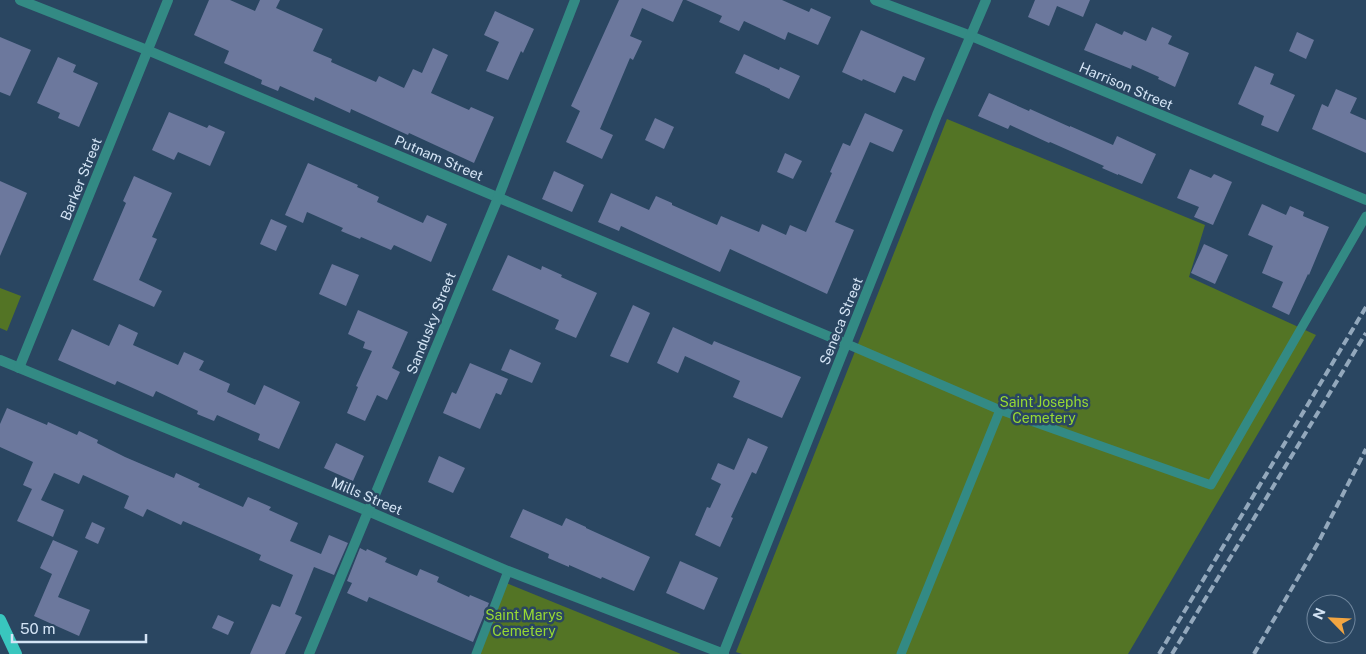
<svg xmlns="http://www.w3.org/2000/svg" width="1366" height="654" font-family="'Public Sans',sans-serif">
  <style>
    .green { fill: #537425 }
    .building { fill: #6c789d }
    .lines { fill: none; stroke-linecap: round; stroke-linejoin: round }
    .service { stroke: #338a84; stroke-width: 9 }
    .minor { stroke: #338a84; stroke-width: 10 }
    .primary { stroke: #39c6be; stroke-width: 12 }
    .rail { stroke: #93a8bc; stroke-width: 4; stroke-dasharray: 8 4; stroke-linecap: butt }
    .labels { text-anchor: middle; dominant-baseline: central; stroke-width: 5; stroke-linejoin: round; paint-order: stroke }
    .street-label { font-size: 14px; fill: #d4e4f5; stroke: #2a4661 }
    .park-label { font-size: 14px; fill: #98d933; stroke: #2a4661 }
  </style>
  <rect width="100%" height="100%" fill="#2a4661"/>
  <g class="green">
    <path d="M947,119L1205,225L1189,277L1316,335L1128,654H742L736,652Z"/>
    <path d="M0,288L21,296L7,331L0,328Z"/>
    <path d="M506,583L681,654H477Z"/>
  </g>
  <g class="building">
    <path d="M209,0H230L255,11L260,0H280L276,8L323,29L313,51L332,59L331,62L376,82L379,76L404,88L413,69L422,73L433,48L448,55L431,93L469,110L471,107L494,117L474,163L409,133L408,135L351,109L350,113L315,97L314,101L280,86L278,91L261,84L262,80L224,63L229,51L194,35Z"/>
    <path d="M619,0H683L673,22L642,8L630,36L642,41L633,60L630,58L600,129L613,135L602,159L566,142L580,111L571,106Z"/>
    <path d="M686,0H782L809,12L811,8L831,17L818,45L788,32L785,40L744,21L739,31L719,22L722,16Z"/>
    <path d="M1035,0H1090L1083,17L1057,6L1049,26L1028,17Z"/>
    <path d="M495,11L534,29L523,53L521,51L508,80L486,71L499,42L484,35Z"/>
    <path d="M1096,23L1122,35L1124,31L1146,41L1152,27L1172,36L1168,44L1189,53L1175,87L1158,79L1159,77L1132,65L1131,69L1084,50Z"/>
    <path d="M861,30L925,58L915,81L903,76L895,93L863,79L862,81L842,72Z"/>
    <path d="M1297,32L1314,40L1306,59L1289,51Z"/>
    <path d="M0,37L31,50L10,96L0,92Z"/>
    <path d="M744,54L779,70L780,67L800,76L789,99L770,90V89L735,73Z"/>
    <path d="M58,57L76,65L73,72L98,83L79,127L58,118L60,113L37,103Z"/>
    <path d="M1255,66L1274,74L1270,84L1295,95L1278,132L1261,125L1264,116L1238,104Z"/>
    <path d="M1336,89L1357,98L1350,113L1366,120V153L1312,129L1322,104L1328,107Z"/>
    <path d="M989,93L1029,111L1030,109L1070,127V126L1113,145L1117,136L1156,154L1142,184L1118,174V175L1102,168L1104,166L1050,142L1049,143L1010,125L1008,129L978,116Z"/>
    <path d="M169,112L207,128L209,125L225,132L210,166L178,152L174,160L152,150Z"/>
    <path d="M865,113L903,130L893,152L870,142L835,222L854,230L827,294L730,249L720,272L621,226L619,231L598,222L611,193L649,210L656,196L672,203V205L717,225L721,216L759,232L762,224L786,235L790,225L806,232L832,173L830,172L843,143L850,146Z"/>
    <path d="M655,118L674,127L664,149L645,140Z"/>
    <path d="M785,153L802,161L793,179L777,172Z"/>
    <path d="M308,163L358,185L357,187L379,197L377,202L423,223L427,215L447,224L431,262L394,245L391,250L361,237L360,239L341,231L343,228L307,212L303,223L285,215Z"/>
    <path d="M1190,169L1211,178L1214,174L1232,182L1213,225L1194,217L1199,207L1177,198Z"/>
    <path d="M554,171L584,185L572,212L542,199Z"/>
    <path d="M134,176L172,193L152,237L157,239L139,280L162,291L154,307L93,280L126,203L123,201Z"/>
    <path d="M0,181L27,193L0,256Z"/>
    <path d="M1262,204L1286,215L1290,206L1304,212L1303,216L1329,227L1309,275L1308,274L1289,315L1272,307L1283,282L1262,273L1273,246L1248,235Z"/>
    <path d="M271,219L287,226L276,251L260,244Z"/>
    <path d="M1204,244L1228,255L1215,284L1191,273Z"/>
    <path d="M508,255L541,270L542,266L562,275L561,277L597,293L576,338L555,329L559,320L492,290Z"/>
    <path d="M332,264L359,275L346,306L319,294Z"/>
    <path d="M633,305L650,313L628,363L610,356Z"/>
    <path d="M358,310L408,332L392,368L400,372L387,400L377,395L365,421L347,413L358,387L356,386L372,351L363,348L365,342L348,334Z"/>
    <path d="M119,324L138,333L133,345L178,365L184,352L204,361L199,370L230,384L227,392L255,405L264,385L300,402L279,449L258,440L260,434L217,415L214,421L197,414L198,411L156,391L153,397L117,381L115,385L58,360L72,329L109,346Z"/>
    <path d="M673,327L712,345L714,341L801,377L782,418L733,397L740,381L685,356L678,373L657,363Z"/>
    <path d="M510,349L541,363L532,383L501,370Z"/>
    <path d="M470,363L508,379L501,395L496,393L480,429L443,413L452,392L456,394Z"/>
    <path d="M7,408L47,425L48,422L77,435L79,431L98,440L97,443L125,457L174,478L176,473L200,484L198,487L243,507L248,497L271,507L269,510L298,523L290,541L321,554L329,535L348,543L334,575L314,567L295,614L302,617L285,654H250L272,604L280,607L293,575L259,560L261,555L183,521L181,525L147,509L143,517L124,508L129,496L83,475L79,484L54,473L41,500L64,510L53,537L17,521L32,489L23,485L33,462L0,447V424Z"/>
    <path d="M748,438L768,447L756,474L752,472L731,517L733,518L720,547L695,535L707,507L710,508L721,484L711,479L718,463L734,470Z"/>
    <path d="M336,443L364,456L353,481L324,468Z"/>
    <path d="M439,456L465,468L453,493L428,482Z"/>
    <path d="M523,509L562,526L566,518L586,527V528L650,557L634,591L602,577L601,579L569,565V567L548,558L549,554L510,537Z"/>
    <path d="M92,522L105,528L98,544L85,538Z"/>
    <path d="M53,540L78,551L58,597L90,610L79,636L34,616L52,574L40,568Z"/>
    <path d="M360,548L366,551L367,549L387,558L385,562L417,576L420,569L439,577L437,582L469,597L470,595L489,603L473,642L369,597L367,602L347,593L352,583L347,581Z"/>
    <path d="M680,561L718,578L704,610L666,593Z"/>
    <path d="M218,615L234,622L228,635L212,628Z"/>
  </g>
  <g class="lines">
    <g class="service">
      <path d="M847,344L1000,410L1211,485L1366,216"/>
      <path d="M476,654L508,571"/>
      <path d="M901,654L1000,410"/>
    </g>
    <g class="minor">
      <path d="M20,0L147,50L847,344"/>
      <path d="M875,0L971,36L1366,200"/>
      <path d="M0,360L368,511L508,571L724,654"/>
      <path d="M19,368L168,0"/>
      <path d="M309,654L498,198L575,0"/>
      <path d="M723,654L937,115L986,0"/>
    </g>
    <path class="primary" d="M0,620L16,654"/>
    <g class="rail">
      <path d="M1159,654L1366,307"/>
      <path d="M1172,654L1366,333"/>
      <path d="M1254,654L1318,543L1366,449"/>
    </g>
  </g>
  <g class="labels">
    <g class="street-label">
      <text transform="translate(1126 86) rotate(23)">Harrison Street</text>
      <text transform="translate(439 158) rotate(23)">Putnam Street</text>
      <text transform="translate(81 179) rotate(-68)">Barker Street</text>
      <text transform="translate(841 321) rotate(-68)">Seneca Street</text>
      <text transform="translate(431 323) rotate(-68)">Sandusky Street</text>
      <text transform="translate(367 496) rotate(23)">Mills Street</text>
    </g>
    <g class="park-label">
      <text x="1044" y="402">Saint Josephs<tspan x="1044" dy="16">Cemetery</tspan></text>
      <text x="524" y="615">Saint Marys<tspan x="524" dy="16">Cemetery</tspan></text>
    </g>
  </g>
  <g transform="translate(1331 619) rotate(294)"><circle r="24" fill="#2a4661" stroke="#6e859c"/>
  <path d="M0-4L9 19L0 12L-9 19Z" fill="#f2a541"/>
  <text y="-8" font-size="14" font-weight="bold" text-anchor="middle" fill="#d4e4f5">N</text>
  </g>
  <path d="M12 634v8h134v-8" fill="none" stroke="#d4e4f5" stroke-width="2.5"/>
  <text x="20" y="634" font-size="15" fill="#d4e4f5" stroke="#2a4661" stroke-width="4" paint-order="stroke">50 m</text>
</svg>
